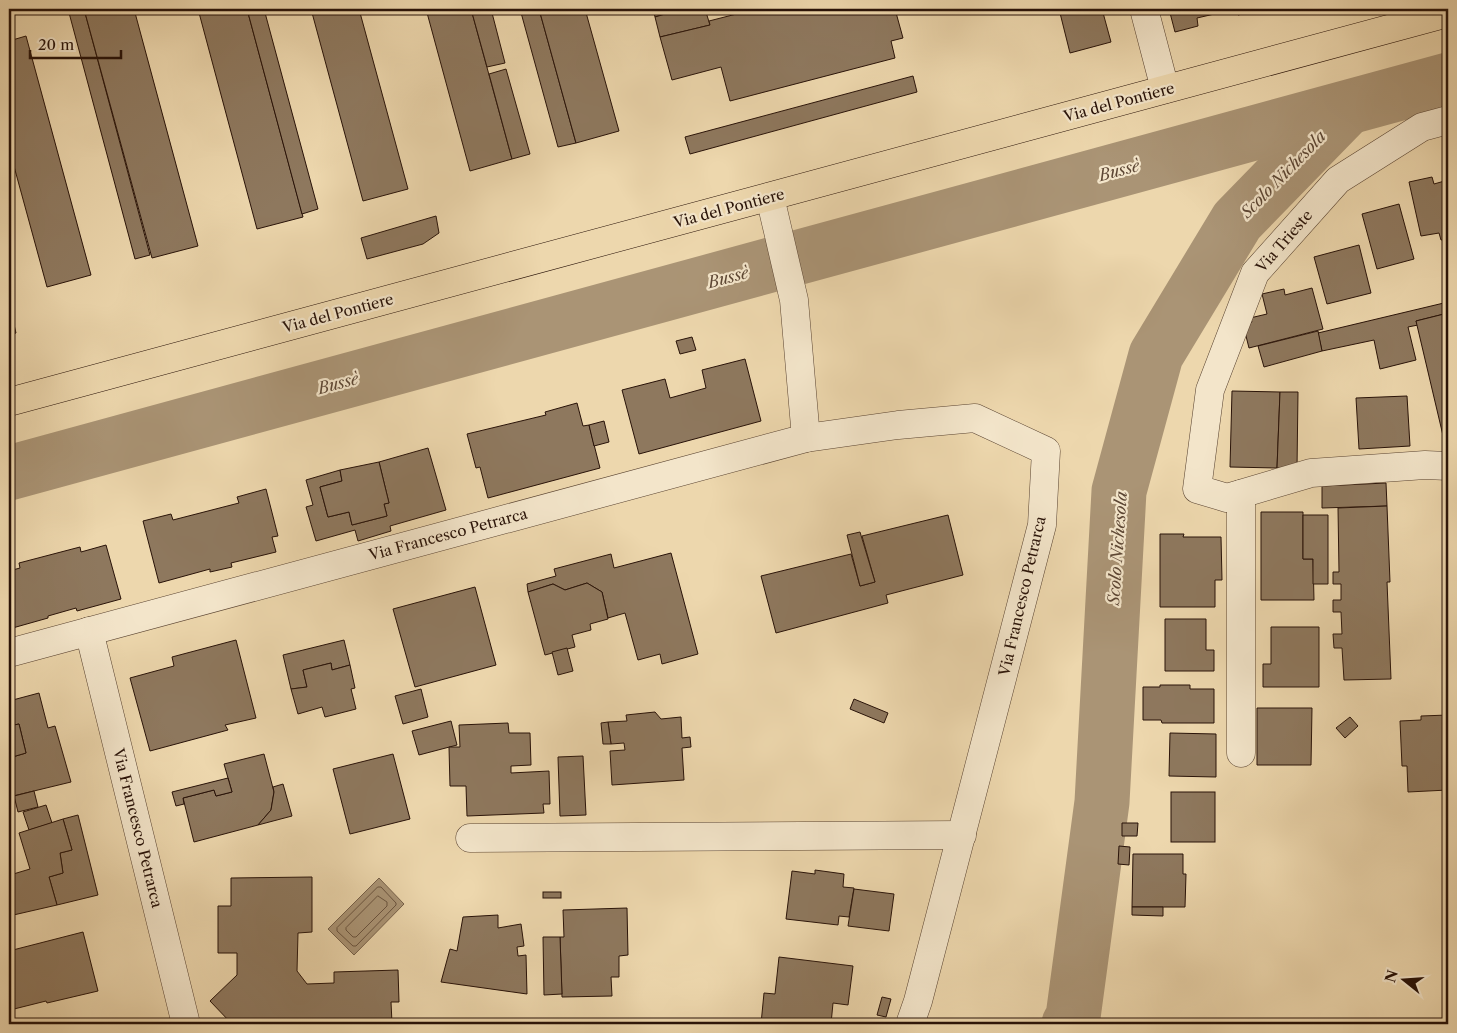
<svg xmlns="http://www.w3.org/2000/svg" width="1457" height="1033" font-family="'Libre Caslon Text',serif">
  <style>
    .water { fill: #aa9475; stroke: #766049 }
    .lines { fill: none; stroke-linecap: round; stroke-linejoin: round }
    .shore { stroke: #69533e; stroke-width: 1 }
    .river { stroke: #aa9475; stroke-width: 55 }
    .building { fill: #8e785e; stroke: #281208 }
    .minor-casing { stroke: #594331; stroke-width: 29 }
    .major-casing { stroke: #281208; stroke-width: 29 }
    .minor { stroke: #f3e5ca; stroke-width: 28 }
    .major { stroke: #edd7ad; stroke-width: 28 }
    .labels { text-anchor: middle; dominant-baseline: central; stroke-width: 4.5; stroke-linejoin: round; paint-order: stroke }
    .street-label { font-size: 15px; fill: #281208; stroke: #f3e5ca }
    .water-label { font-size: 16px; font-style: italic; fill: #5c4634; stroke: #f3e5ca }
  </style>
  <rect width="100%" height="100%" fill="#edd7ad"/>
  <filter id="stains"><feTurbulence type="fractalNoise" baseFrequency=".004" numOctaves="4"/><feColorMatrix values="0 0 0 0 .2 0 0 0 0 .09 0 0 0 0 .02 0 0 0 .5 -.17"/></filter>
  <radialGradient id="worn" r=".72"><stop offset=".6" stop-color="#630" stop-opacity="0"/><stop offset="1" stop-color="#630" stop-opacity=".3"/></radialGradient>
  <g class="water">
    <path d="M1448,58V98L1370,119L1321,136L1310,96Z"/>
    <path d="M379,878L404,904L354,955L328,929Z"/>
  </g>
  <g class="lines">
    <g class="shore">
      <path d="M1448,63L1318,99L1317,101L1324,128L1326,129L1368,115L1448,94"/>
      <path d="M1448,70L1326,103L1324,106L1328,119L1331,121L1367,109L1448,88"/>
      <path d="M378,887H381L396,903V905L356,946H353L337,931V928Z"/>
      <path d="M378,896L387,902V906L356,937H353L346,930V928Z"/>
    </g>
    <g class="river">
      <path d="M9,473L1448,80"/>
      <path d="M1069,1024L1073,1017L1102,802L1119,491L1156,355L1237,221L1345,110"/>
    </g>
  </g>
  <g class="building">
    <path d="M68,9H84L150,255L135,259Z"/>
    <path d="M84,9H134L198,246L152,258Z"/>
    <path d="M198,9H247L303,217L257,229Z"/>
    <path d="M247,9H264L318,209L302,214Z"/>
    <path d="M311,9H359L408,189L363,201Z"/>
    <path d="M426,9H471L512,159L470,171Z"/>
    <path d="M471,9H491L505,63L487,67Z"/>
    <path d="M520,9H539L576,143L558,147Z"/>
    <path d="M539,9H585L619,131L576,143Z"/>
    <path d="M653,9H682L655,17Z"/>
    <path d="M682,9H705L710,25L660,37L655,17Z"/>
    <path d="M756,9H895L903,38L891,41L895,58L730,101L721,67L672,80L660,37L710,25L709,21Z"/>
    <path d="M1059,9H1102L1111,42L1070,53Z"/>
    <path d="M1169,9H1236L1197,18L1198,26L1175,32Z"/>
    <path d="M1237,9H1263L1238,15Z"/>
    <path d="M26,36L91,275L47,287L9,148V41Z"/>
    <path d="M506,69L530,154L512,159L489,74Z"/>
    <path d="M913,76L917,92L690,154L685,137Z"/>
    <path d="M1432,177L1434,184L1448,180V239L1441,240L1439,233L1421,236L1409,182Z"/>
    <path d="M1399,204L1414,259L1377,269L1362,214Z"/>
    <path d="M436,216L439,233L423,244L367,259L361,238Z"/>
    <path d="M1359,245L1371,293L1327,304L1314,257Z"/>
    <path d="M1312,288L1323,329L1249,348L1243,324L1252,322L1250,318L1267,314L1262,294L1284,289L1285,295Z"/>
    <path d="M1448,302V313L1416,321L1418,325L1408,327L1416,360L1380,369L1374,340L1322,351L1318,333Z"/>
    <path d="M9,304L16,333L9,335Z"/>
    <path d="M1448,313V443L1445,444L1416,321Z"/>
    <path d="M1318,331L1322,351L1264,367L1258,346Z"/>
    <path d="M692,337L696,350L680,354L676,341Z"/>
    <path d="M745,359L761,421L639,454L622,390L665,379L670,398L706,388L702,370Z"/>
    <path d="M1232,391L1280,392L1277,468L1230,467Z"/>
    <path d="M1280,392H1298L1297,468H1277Z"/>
    <path d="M1407,396L1410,446L1359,449L1356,398Z"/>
    <path d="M577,403L583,426L589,425L600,468L488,498L480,467L476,468L467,434L546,415L545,412Z"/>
    <path d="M604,421L609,442L594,446L589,425Z"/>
    <path d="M428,448L446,510L390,526L391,531L358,541L355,530L316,541L306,507L313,505L306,480L340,470L342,481L320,487L328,517L349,512L352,525L387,516L384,504L389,503L379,462Z"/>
    <path d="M379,462L389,503L384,504L387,516L352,525L349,512L328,517L320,487L342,481L340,470Z"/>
    <path d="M1386,483L1387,506L1322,508V486Z"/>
    <path d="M266,489L278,536L272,537L276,552L231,563L232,567L210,572V569L159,583L143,521L171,514L173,520L239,503L237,497Z"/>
    <path d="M1387,506L1390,582H1387L1391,679L1344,680L1342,648H1334L1333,634H1342L1341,612H1333V600H1341V584H1333V572H1339L1338,508Z"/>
    <path d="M1261,512H1303V559H1313L1314,600H1261Z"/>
    <path d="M948,515L963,575L886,595L888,603L776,633L761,576L851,554L860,586L875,582L862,536Z"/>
    <path d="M1303,515H1328V584H1313V559H1303Z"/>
    <path d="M860,532L875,582L860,586L847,535Z"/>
    <path d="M1160,534H1184L1183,537H1221L1222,580H1215V607H1160Z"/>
    <path d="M106,545L121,599L77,611L76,608L48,616V618L9,629V571L20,568L19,563L80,547L81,552Z"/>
    <path d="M671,553L698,654L662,664L660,654L638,660L625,613L608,618L602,592L587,583L565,590L553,584L528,592L527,584L556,576L554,569L611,554L614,568Z"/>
    <path d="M587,583L602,592L608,619L590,624L591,630L572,635L575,647L545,655L528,592L553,584L565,590Z"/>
    <path d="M475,587L496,665L415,687L393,609Z"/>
    <path d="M1165,619H1206V650H1214V671H1165Z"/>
    <path d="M1271,627H1319V687H1263V664H1271Z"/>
    <path d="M236,640L256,718L225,725L228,730L150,751L130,678L174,666L172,657Z"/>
    <path d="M344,640L350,665L332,670L331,663L303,670L307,687L291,689L283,655Z"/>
    <path d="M567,648L573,671L558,675L552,652Z"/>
    <path d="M331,663L332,670L350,665L355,688L351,689L356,709L325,717L322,707L298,714L291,689L307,687L303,670Z"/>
    <path d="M1160,685H1190V689H1214V723H1162L1161,720H1143V687H1160Z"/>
    <path d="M421,689L428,717L403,724L395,696Z"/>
    <path d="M39,693L48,728L55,726L71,782L9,797V758L26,753L19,724L9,726V701Z"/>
    <path d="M854,699L888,713L884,723L850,709Z"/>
    <path d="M1257,708H1312L1311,765H1257Z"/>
    <path d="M655,712L661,719L681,717L682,738L690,737L691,747L682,748L684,780L612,785L610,751L625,750L624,743L611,744L608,722L627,721L626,715Z"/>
    <path d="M1448,715V790L1408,792L1407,766H1402L1400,721L1421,720V716Z"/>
    <path d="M1350,717L1358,726L1345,738L1336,728Z"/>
    <path d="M451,721L457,745L419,755L412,731Z"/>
    <path d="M608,722L611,744H603L601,723Z"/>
    <path d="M508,723L509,733H530L531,765L511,766V773L549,771L550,804H543L544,813L467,816L466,786H450L449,747H460L459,725Z"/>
    <path d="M19,724L26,753L9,758V726Z"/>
    <path d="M1170,733L1216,734V777L1169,776Z"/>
    <path d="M264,754L274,792L271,810L258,825L194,842L183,798L214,790L216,796L232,792L224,764Z"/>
    <path d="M393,754L410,819L350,834L333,769Z"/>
    <path d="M583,756L586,815L560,816L558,757Z"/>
    <path d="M228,778L232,792L216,796L214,790L183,798L184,804L176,806L172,792Z"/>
    <path d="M283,784L292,816L258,825L271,810L274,792L273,787Z"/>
    <path d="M34,791L38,807L18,812L14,796Z"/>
    <rect x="1171" y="792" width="44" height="50"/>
    <path d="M46,805L52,823L29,830L23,812Z"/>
    <path d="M78,815L98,895L57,905L49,877L63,873L60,853L72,850L63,819Z"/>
    <path d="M63,819L72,850L60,853L63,873L49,877L57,905L9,916L10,875L30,869L19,833Z"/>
    <path d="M1122,823H1138L1137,836H1122Z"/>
    <path d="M1119,846L1130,847L1129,865L1118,864Z"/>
    <path d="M1133,854H1183V874H1186L1185,907H1132Z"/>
    <path d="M815,870L844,874L843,887L854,888L849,917L839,916L838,925L786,919L792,871L815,874Z"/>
    <path d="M312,877V932L298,933L297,971L307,984L334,983V972L398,970L399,1002H391L392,1023L397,1024H232L210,1001L237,975V953H218V906H231V878Z"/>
    <path d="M854,889L894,894L889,931L848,926Z"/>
    <rect x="543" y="892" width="18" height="6"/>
    <path d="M1132,907H1163V916L1132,915Z"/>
    <path d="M627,908L628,955L619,956V977H611L612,996L562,997L560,937H564L563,910Z"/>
    <path d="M498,915V928L521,924L524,946L517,947L518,956L526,955L527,994L441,982L450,949L457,951L463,917Z"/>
    <path d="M83,932L98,991L47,1003L46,1001L14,1009L9,987V976L13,975L9,951Z"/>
    <path d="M543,937H560L562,994L544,995Z"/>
    <path d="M779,957L853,966L848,1005L833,1003L831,1024H761L764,993L775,994Z"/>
    <path d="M882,997L891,999L886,1017L877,1015Z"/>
  </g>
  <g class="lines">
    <defs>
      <g id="minor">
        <path d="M1144,9L1165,89"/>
        <path d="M1448,120L1422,127L1338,180L1255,273L1210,390L1197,489L1227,498L1311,473L1425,465L1448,466"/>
        <path d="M806,438L898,425L975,418L1046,451L1042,525L918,1001L910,1024"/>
        <path d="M1241,494V753"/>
        <path d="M89,631L186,1024"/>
        <path d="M9,653L806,438L794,300L770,197"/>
        <path d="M470,838L962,835"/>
      </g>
      <path id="major" d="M9,402L1448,13"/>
    </defs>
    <use href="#minor" class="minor-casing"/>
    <use href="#major" class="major-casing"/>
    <use href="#minor" class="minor"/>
    <use href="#major" class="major"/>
  </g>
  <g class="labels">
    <g class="street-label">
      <text transform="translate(1119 102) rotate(-15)">Via del Pontiere</text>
      <text transform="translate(729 208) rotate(-15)">Via del Pontiere</text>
      <text transform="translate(1284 241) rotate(-49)">Via Trieste</text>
      <text transform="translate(338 313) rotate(-15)">Via del Pontiere</text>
      <text transform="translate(448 534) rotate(-15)">Via Francesco Petrarca</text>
      <text transform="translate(1022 596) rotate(-77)">Via Francesco Petrarca</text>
      <text transform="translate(138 828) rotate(76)">Via Francesco Petrarca</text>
    </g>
    <g class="water-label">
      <text transform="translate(1119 170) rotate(-15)">Bussè</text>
      <text transform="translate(1283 174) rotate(-46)">Scolo Nichesola</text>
      <text transform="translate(728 277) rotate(-15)">Bussè</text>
      <text transform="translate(338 383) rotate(-15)">Bussè</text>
      <text transform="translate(1117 548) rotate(-86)">Scolo Nichesola</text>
    </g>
  </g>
  <rect width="1457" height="1033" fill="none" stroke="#edd7ad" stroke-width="30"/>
  <rect x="10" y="10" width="1437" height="1013" fill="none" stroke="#281208" stroke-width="2.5"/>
  <rect x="15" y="15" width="1427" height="1003" fill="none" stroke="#281208"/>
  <g transform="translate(1404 980) rotate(287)" stroke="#f3e5ca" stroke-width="4" paint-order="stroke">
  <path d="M0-4L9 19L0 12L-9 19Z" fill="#281208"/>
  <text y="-8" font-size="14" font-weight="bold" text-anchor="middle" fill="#281208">N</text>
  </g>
  <path d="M30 50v8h91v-8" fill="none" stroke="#281208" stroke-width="2.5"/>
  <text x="38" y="50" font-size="15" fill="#281208" stroke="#f3e5ca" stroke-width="4" paint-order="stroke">20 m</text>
  <rect width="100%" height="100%" filter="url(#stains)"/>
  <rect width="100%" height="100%" fill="url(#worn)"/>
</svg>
